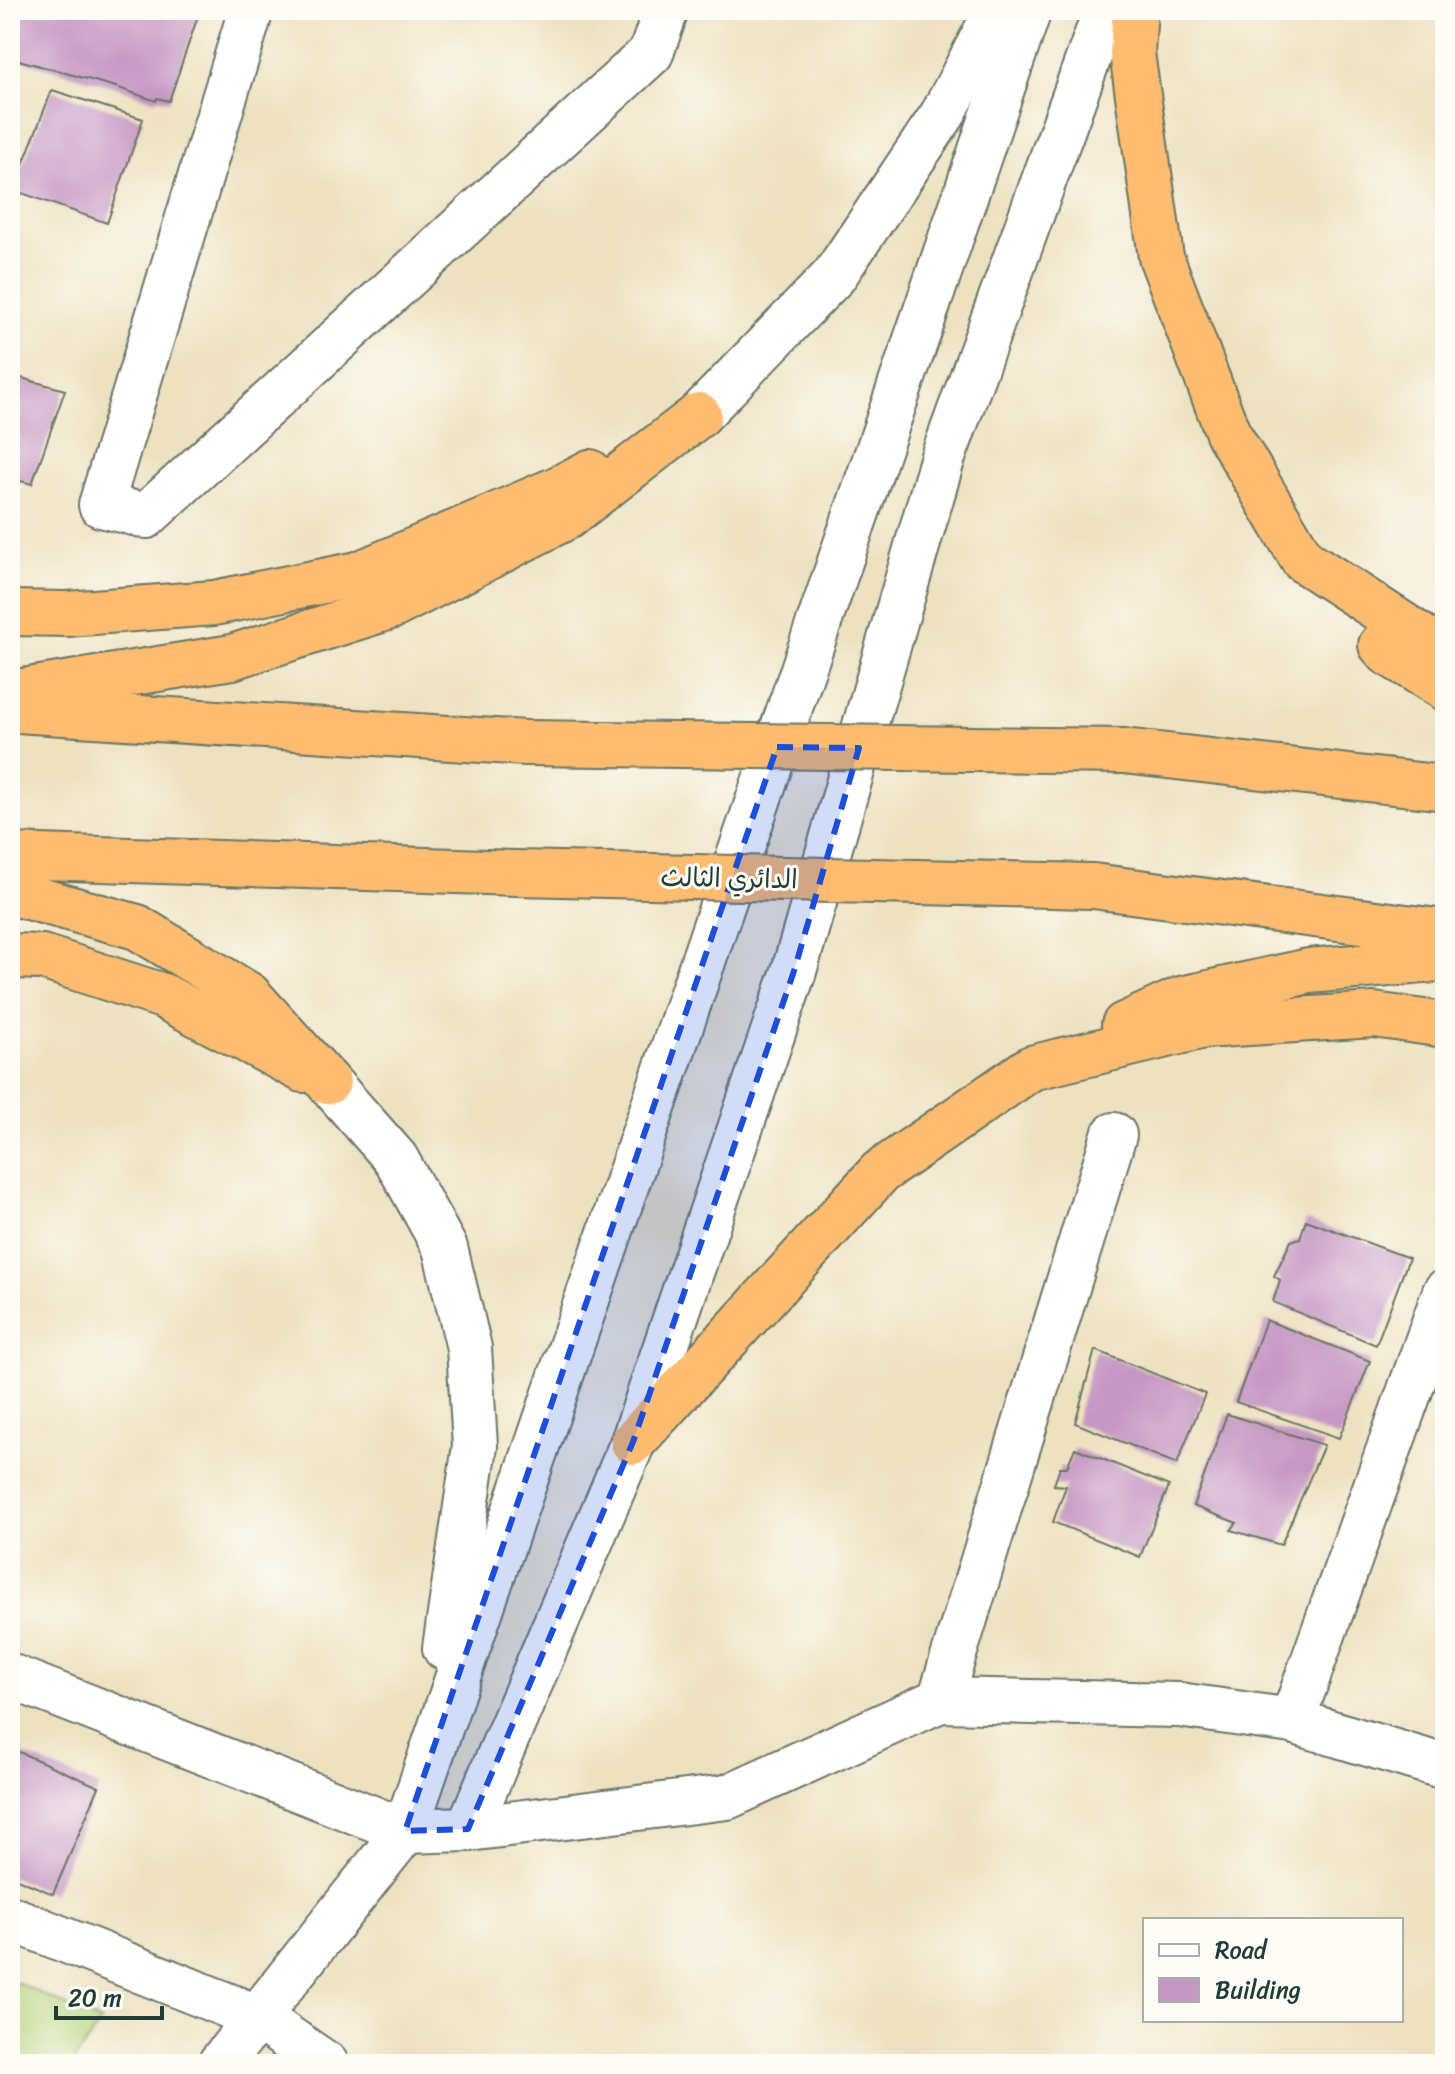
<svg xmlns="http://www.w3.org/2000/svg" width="1455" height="2074" font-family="Sriracha,'Playpen Sans Arabic',sans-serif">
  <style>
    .green { fill: #b4d076; stroke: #6a8655; stroke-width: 2 }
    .building { fill: #c697c3 }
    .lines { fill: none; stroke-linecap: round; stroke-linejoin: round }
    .minor-casing { stroke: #677665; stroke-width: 48 }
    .highway-casing { stroke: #677665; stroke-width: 48 }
    .minor { stroke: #fff; stroke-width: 44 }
    .highway { stroke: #febc70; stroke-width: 44 }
    .highway-bridge-casing { stroke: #677665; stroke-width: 48; stroke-linecap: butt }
    .highway-bridge { stroke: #febc70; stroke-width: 44 }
    .marked { fill: #1d4ed8; fill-opacity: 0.2; stroke: #1d4ed8; stroke-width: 6; stroke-dasharray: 16 10; stroke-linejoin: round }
    .labels { text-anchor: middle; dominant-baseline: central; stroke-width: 6; stroke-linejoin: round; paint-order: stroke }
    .street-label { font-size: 26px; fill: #1f3d34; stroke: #fdfcf7 }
  </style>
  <rect width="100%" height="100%" fill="#fdfcf7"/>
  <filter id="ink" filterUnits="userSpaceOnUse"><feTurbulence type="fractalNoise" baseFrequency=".0125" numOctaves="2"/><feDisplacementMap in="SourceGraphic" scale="16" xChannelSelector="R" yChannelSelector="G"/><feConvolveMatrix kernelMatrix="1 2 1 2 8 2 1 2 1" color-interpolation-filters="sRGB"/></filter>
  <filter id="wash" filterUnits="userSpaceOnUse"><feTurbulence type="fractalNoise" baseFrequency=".006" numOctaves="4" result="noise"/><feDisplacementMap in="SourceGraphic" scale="32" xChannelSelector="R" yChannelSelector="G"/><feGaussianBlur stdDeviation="1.8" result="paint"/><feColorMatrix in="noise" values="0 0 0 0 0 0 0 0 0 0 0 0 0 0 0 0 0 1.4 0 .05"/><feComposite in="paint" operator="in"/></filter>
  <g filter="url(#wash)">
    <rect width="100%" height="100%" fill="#eee1c0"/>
    <path class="green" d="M10,1979L101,2022L72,2064H10Z"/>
    <g id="blocks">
      <g class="building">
        <path d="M10,10H200L169,101L157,98L156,101L116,87L15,59L17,51L10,49Z"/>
        <path d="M52,90L143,119L107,223L13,190Z"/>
        <path d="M10,375L65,390L32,484L10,478Z"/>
        <path d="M1306,1220L1409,1258L1376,1345L1273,1302L1280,1280L1274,1276L1291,1241L1300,1238Z"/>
        <path d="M1266,1320L1370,1361L1339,1438L1236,1402Z"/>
        <path d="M1095,1350L1205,1394L1177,1464L1075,1423Z"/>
        <path d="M1227,1414L1324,1445L1281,1545L1231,1530L1237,1523L1193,1506Z"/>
        <path d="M1075,1448L1169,1486L1140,1557L1053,1522L1066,1486L1054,1485L1060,1467H1067Z"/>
        <path d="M10,1748L99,1787L53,1894L10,1876Z"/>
      </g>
    </g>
  </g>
  <g filter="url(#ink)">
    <use href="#blocks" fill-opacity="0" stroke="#677665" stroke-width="2"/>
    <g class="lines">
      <defs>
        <g id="minor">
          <path d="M251,10L101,505L146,516L651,53L666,10"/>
          <path d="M699,415L834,276L943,114L997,10"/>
          <path d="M328,1082L396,1159L445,1248L469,1348L475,1446L445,1648"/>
          <path d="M10,1676L405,1831L468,1829L727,1797L940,1700L1179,1705L1292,1721L1445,1767"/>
          <path d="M940,1700L1114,1135"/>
          <path d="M1292,1721L1445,1292"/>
          <path d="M468,1829L633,1442L794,971L942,460L1106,10"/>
          <path d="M10,1918L259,2018L326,2064"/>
          <path d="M220,2064L405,1831L1029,10"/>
        </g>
        <g id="highway">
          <path d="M1135,10L1132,53L1161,257L1228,433L1303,560L1445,652"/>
          <path d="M10,613L67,614L214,603L358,574L557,489L590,472"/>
          <path d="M1381,645L1388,653L1445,688"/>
          <path d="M10,693L232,657L393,606L567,517L699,415"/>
          <path d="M17,710L526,743"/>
          <path d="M1124,751L1445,788"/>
          <path d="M10,856L516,873"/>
          <path d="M1093,886L1445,932"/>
          <path d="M10,892L137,927L249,995L328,1082"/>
          <path d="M10,956L42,957L163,996L303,1070"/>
          <path d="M1124,1025L1181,999L1309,971L1445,959"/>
          <path d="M633,1442L880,1172L1031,1068L1204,1026L1374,1015L1445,1025"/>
        </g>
      </defs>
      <use href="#minor" class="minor-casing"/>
      <use href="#highway" class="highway-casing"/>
      <use href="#minor" class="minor"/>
      <use href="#highway" class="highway"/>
      <defs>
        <g id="highway-bridge">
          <path d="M526,743L1124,751"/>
          <path d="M516,873L1093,886"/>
        </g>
      </defs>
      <use href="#highway-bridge" class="highway-bridge-casing"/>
      <use href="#highway-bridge" class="highway-bridge"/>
    </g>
  </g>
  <path class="marked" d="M777,747L859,748L794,971L633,1442L468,1829L405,1831Z"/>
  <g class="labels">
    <g class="street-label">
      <text transform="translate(729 878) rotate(1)">الدائري الثالث</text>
    </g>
  </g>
  <rect width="1455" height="2074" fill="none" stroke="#fdfcf7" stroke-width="40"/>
  <rect x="1143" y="1918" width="260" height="104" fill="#fdfcf7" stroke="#a4b0a9" stroke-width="2"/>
  <rect x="1159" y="1944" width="40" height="12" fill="#ffffff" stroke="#a4b0a9" stroke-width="2"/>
  <text x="1215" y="1958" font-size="24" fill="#1f3d34">Road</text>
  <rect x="1159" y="1978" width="40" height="24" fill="#c697c3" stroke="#a4b0a9" stroke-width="2"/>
  <text x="1215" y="1998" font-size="24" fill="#1f3d34">Building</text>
  <path d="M56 2006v12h106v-12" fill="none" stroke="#1f3d34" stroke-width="4"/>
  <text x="68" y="2006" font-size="24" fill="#1f3d34" stroke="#fdfcf7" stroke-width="6" paint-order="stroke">20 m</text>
</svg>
